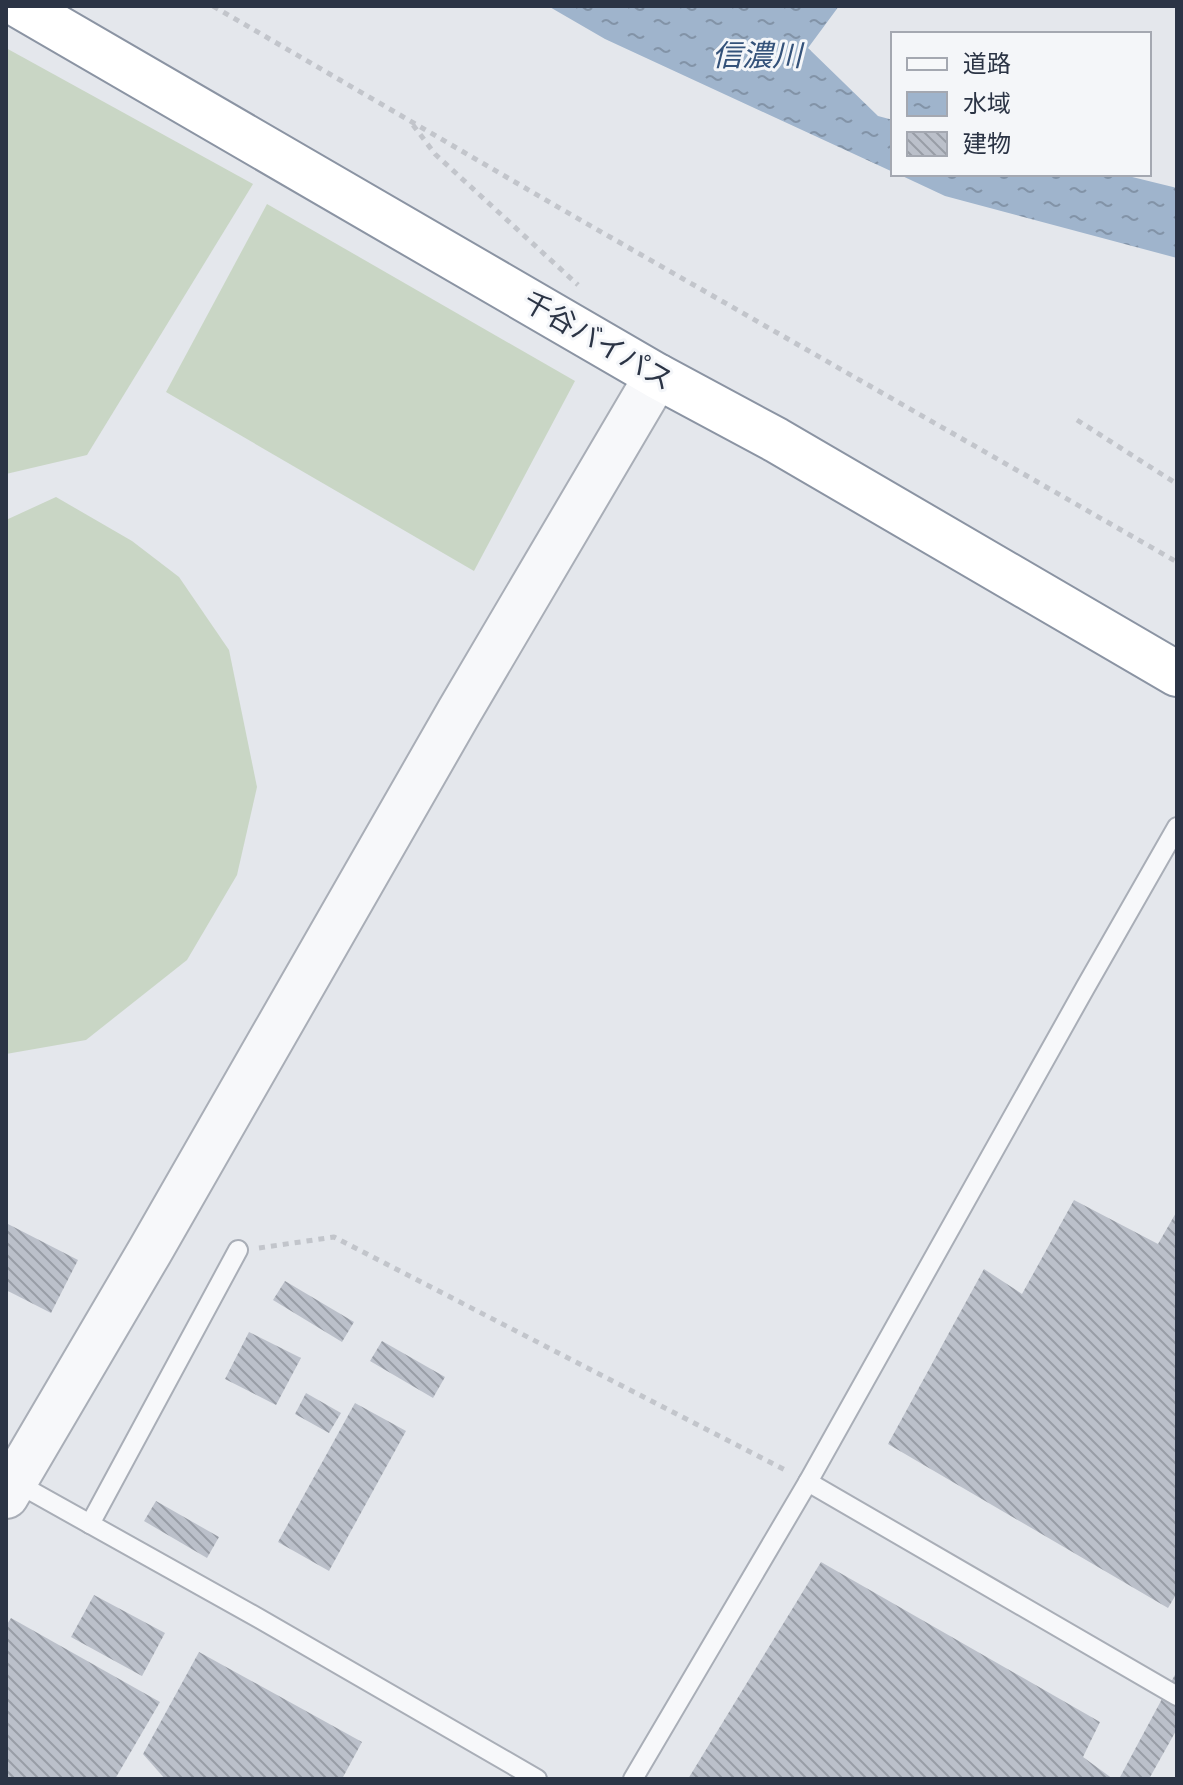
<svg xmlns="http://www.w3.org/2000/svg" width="1183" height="1785" font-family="'DejaVu Sans','Noto Sans JP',sans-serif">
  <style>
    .pitch { fill: #c9d6c5 }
    .water { fill: url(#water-ripples) }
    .building { fill: url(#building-back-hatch) }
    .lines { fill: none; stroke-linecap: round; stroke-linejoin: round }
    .service-casing { stroke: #a9aeb7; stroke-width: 22 }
    .tertiary-casing { stroke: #a9aeb7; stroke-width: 48 }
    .trunk-casing { stroke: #8b94a3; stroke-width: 48 }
    .path { stroke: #c2c5cb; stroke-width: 5; stroke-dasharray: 6 6; stroke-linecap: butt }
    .service { stroke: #f7f8fa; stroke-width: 18 }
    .tertiary { stroke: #f7f8fa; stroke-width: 44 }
    .trunk { stroke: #fff; stroke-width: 44 }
    .labels { text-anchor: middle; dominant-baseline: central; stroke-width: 6; stroke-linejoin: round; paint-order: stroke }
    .street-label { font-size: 28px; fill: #2b3445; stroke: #f4f6f9 }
    .water-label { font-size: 30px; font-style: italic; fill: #34527a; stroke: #f4f6f9 }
  </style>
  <defs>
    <pattern id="water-ripples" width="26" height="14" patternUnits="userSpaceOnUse" patternTransform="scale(2)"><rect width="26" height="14" fill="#9fb4cc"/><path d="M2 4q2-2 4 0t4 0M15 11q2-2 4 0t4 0" fill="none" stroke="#8293a7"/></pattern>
    <pattern id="building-back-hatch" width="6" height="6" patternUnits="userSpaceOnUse" patternTransform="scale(2)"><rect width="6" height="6" fill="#bbc0ca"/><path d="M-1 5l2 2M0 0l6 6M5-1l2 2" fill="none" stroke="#989da6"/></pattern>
  </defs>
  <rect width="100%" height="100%" fill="#e4e7ec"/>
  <g class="pitch">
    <path d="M6,48L253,184L87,455L6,474Z"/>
    <path d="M267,204L575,381L474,571L166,392Z"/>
    <path d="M56,497L132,541L179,577L229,650L257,787L237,875L187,960L86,1040L6,1054V520Z"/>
  </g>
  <g class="water">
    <path d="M548,6H839L808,48L878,116L893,120V172L605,39Z"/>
    <path d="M898,174H1120L1177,188V258L945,196Z"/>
  </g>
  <g class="building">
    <path d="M1074,1200L1158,1244L1177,1211V1593L1168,1608L888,1444L984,1269L1022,1294Z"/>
    <path d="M6,1223L78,1260L51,1313L6,1290Z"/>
    <path d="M285,1281L354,1322L342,1342L273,1300Z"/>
    <path d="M249,1332L301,1358L276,1405L225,1379Z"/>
    <path d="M382,1341L445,1377L433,1398L370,1361Z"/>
    <path d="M306,1393L341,1413L329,1433L295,1414Z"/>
    <path d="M355,1403L406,1431L329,1571L278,1542Z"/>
    <path d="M156,1501L219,1537L207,1558L144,1521Z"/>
    <path d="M821,1562L1100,1722L1083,1757L1113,1779H688Z"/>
    <path d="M94,1595L165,1633L142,1676L71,1637Z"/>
    <path d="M11,1618L160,1702L115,1779H6V1626Z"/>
    <path d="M199,1652L362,1742L342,1779H165L143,1754Z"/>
    <path d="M1177,1671V1729L1149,1779H1119Z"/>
  </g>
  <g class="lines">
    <defs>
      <g id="service">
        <path d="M15,1482L260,1619L537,1779"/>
        <path d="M808,1482L1177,1696"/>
        <path d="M90,1524L238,1250"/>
        <path d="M633,1779L808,1482L1085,988L1177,827"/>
      </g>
      <path id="tertiary" d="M6,1496L150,1251L459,712L657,376"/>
      <path id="trunk" d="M20,6L657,376L776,440L1177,674"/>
    </defs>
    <use href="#service" class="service-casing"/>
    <use href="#tertiary" class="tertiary-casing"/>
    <use href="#trunk" class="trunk-casing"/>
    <g class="path">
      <path d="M213,6L563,210L1177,562"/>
      <path d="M413,125L435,154L578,285"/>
      <path d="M1077,420L1177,484"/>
      <path d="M259,1248L334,1237L787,1471"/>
    </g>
    <use href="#service" class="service"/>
    <use href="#tertiary" class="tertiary"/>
    <use href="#trunk" class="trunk"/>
  </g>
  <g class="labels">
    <g class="street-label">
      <text transform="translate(598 341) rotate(30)">千谷バイパス</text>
    </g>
    <g class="water-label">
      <text x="757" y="55">信濃川</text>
    </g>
  </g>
  <rect width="1183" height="1785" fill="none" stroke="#2b3445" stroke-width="16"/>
  <rect x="891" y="32" width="260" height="144" fill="#f4f6f9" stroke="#a4a8b1" stroke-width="2"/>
  <rect x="907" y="58" width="40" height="12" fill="#f7f8fa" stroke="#a4a8b1" stroke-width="2"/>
  <text x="963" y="72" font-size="24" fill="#2b3445">道路</text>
  <rect x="907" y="92" width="40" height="24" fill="url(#water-ripples)" stroke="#a4a8b1" stroke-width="2"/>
  <text x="963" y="112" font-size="24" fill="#2b3445">水域</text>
  <rect x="907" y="132" width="40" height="24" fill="url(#building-back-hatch)" stroke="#a4a8b1" stroke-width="2"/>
  <text x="963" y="152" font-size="24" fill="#2b3445">建物</text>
</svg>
